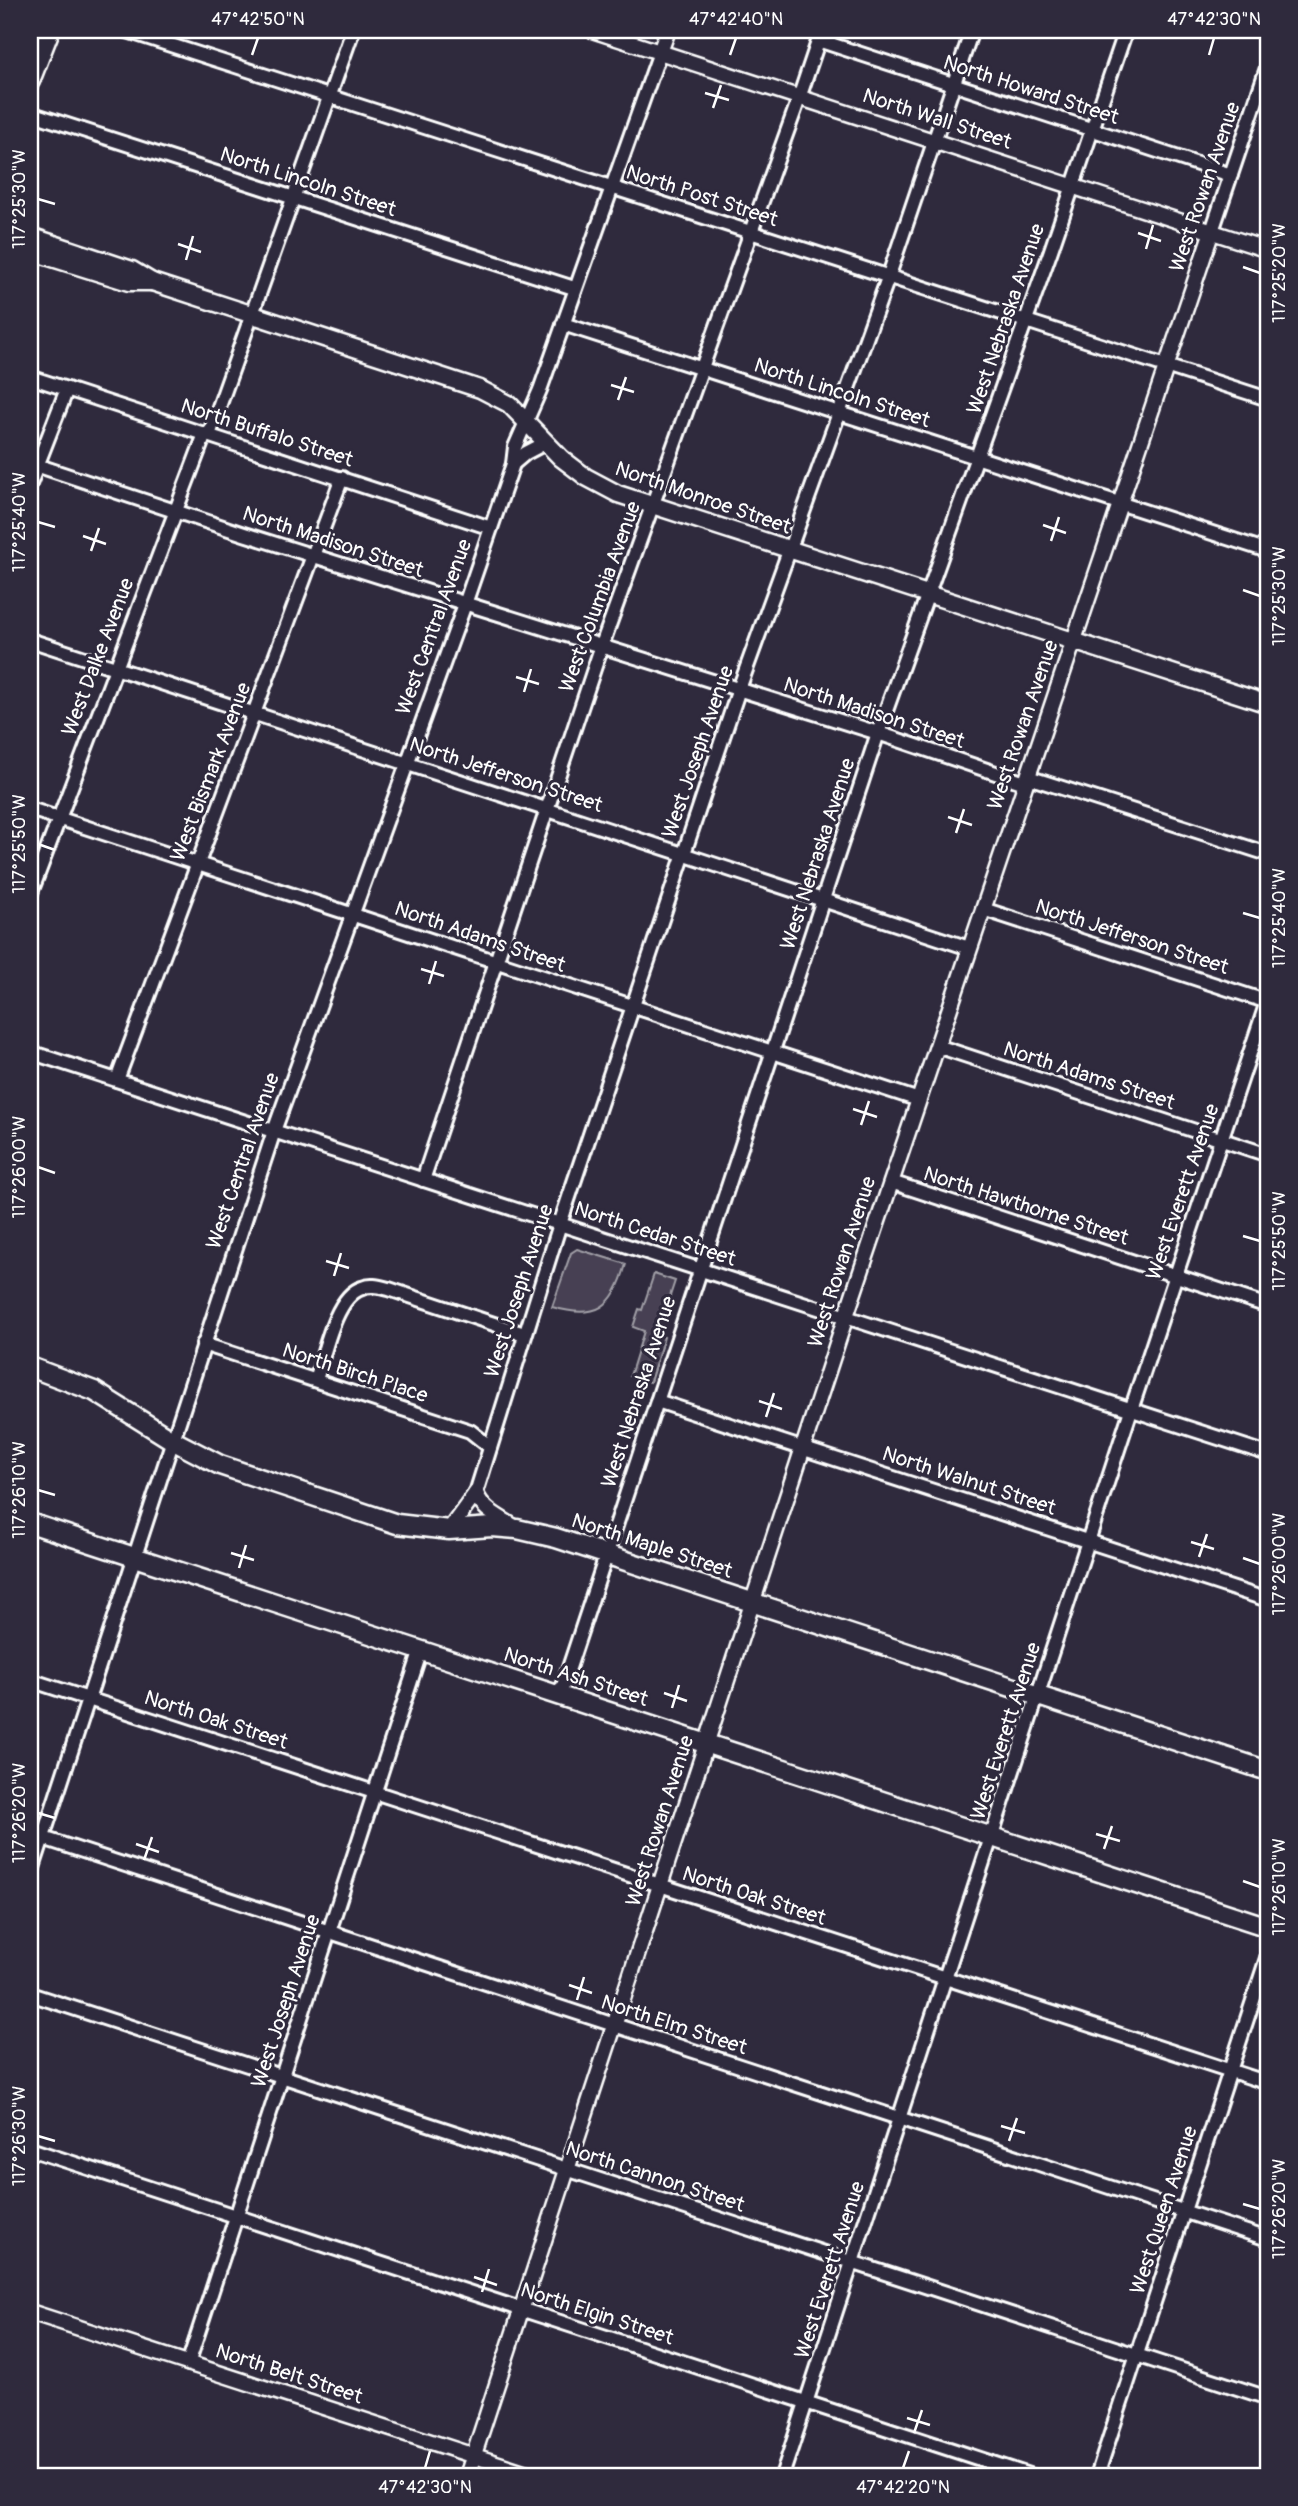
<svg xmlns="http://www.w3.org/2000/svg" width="1298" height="2506" font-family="Pangolin,sans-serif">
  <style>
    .green { fill: #464152; stroke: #a2a0a8; stroke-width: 2 }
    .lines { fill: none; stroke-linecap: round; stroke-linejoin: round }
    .minor-casing { stroke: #fff; stroke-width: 18 }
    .tertiary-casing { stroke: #fff; stroke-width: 19 }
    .secondary-casing { stroke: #fff; stroke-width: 21 }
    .primary-casing { stroke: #fff; stroke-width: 23 }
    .minor { stroke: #2f2a3d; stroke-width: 12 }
    .tertiary { stroke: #2f2a3d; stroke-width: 14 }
    .secondary { stroke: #2f2a3d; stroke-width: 16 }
    .primary { stroke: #2f2a3d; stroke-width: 18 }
    .ticks { fill: none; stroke: #fff; stroke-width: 2.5 }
    .labels { text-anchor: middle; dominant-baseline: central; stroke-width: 6; stroke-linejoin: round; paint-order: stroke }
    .street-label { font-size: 21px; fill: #fff; stroke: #2f2a3d }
    .neatline { fill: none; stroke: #fff; stroke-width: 2.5 }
    .ticks-label { font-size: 18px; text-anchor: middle; fill: #fff }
  </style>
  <rect width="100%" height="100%" fill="#2f2a3d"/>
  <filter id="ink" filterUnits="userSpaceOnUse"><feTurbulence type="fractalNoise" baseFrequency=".0143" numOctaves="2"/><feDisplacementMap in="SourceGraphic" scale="14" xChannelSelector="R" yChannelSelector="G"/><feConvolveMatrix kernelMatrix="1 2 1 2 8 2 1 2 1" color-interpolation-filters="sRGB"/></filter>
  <g filter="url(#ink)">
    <g class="green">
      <path d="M577,1249L626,1264C614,1308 597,1320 552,1307L571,1253Z"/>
      <path d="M654,1274L675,1281L663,1317L665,1318L659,1335L664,1337L650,1382L630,1376L644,1331L633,1327L639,1309L642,1310Z"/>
    </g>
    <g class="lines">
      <defs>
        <g id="minor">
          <path d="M124,30L1268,399"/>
          <path d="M818,40L1231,175"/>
          <path d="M30,113L574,288"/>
          <path d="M1212,231L1268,65"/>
          <path d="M563,324L1268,551"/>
          <path d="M30,377L491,528"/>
          <path d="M209,435L353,30"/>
          <path d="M30,463L244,534L878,733L1025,783"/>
          <path d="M513,464L526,453L547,442"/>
          <path d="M30,484L67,389"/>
          <path d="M30,640L969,948"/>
          <path d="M1028,777L1268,854"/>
          <path d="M30,809L919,1100"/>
          <path d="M30,895L205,434"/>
          <path d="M983,909L1268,1002"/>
          <path d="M937,1046L1268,1155"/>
          <path d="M30,1052L1268,1454"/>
          <path d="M117,1080L342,478"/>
          <path d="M423,1180L602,645L796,107L822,30"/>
          <path d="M891,1182L1268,1306"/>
          <path d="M203,1344L470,1431L490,1447"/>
          <path d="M316,1380C324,1355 335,1296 362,1288C371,1284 380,1287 389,1289L524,1334"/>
          <path d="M657,1401L1268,1600"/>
          <path d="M476,1493L560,1224L739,689L888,278L972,30"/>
          <path d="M30,1680L1268,2083"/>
          <path d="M560,1695L878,733L1050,253L1126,30"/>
          <path d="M30,1831L43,1838L1268,2239"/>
          <path d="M30,1877L274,1131L465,604L513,464L515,447L540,390L660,52"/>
          <path d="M30,1994L1268,2398"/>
          <path d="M30,2149L1032,2476"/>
          <path d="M188,2364L421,1650"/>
          <path d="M782,2476L1131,1410L1268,999"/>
          <path d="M1097,2476L1268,1955"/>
        </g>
        <g id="tertiary">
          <path d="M592,30L1268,250"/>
          <path d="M660,52L668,30"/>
          <path d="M476,1493C482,1511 502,1518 517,1529"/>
          <path d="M449,1530L476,1493"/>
          <path d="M30,2312L536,2476"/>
          <path d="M467,2476L846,1316L1212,231"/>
        </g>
        <g id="secondary">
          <path d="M30,236L132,270L152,282L480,389L509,404L561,458L586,477L618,494L1268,704"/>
          <path d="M30,251L129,282H152"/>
        </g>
        <g id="primary">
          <path d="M30,81L50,30"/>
          <path d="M30,1367L94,1391L172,1440L220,1465L397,1524L449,1530L492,1527L517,1529L556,1538L1268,1771"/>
          <path d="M30,1523L1268,1927"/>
        </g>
      </defs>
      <use href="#minor" class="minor-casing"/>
      <use href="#tertiary" class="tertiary-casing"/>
      <use href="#secondary" class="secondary-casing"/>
      <use href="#primary" class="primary-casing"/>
      <use href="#minor" class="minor"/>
      <use href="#tertiary" class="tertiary"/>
      <use href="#secondary" class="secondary"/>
      <use href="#primary" class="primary"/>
    </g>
  </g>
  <path class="ticks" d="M252,55L258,38M730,55L736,38M1209,55L1214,38M705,93L729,100M713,108L721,85M38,199L55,204M1138,233L1161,241M178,244L201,252M1146,249L1153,225M186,260L193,236M1243,267L1260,273M611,385L634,392M618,400L626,377M38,522L55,527M1043,525L1066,533M83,536L106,544M1051,541L1059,517M91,551L99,528M1243,590L1260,596M516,677L539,684M524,692L531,669M948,817L972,825M956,833L964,809M38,844L55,850M1243,913L1260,918M421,969L444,976M429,984L436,961M853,1109L877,1117M861,1125L869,1101M38,1167L55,1173M1243,1236L1260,1241M326,1261L349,1268M334,1276L341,1253M759,1401L782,1409M766,1417L774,1393M38,1490L55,1495M1191,1542L1214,1549M231,1553L254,1560M1199,1557L1207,1534M1243,1558L1260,1564M239,1568L246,1545M664,1693L687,1701M672,1708L679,1685M38,1813L55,1818M1096,1834L1120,1841M136,1844L159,1852M1104,1849L1112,1826M144,1860L152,1837M1243,1881L1260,1887M569,1985L592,1993M577,2000L584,1977M1001,2126L1025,2133M38,2136L55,2141M1009,2141L1017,2118M1243,2204L1260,2209M474,2277L497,2285M482,2292L489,2269M907,2418L930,2425M914,2433L922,2410M425,2468L430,2451M903,2468L909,2451"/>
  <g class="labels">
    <g class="street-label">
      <text transform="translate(1031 90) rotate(18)">North Howard Street</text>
      <text transform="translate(937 119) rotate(18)">North Wall Street</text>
      <text transform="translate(308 182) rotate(18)">North Lincoln Street</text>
      <text transform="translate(1205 187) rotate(-71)">West Rowan Avenue</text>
      <text transform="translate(702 196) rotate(18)">North Post Street</text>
      <text transform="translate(1006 319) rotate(-71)">West Nebraska Avenue</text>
      <text transform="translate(842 393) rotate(18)">North Lincoln Street</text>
      <text transform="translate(267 433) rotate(18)">North Buffalo Street</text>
      <text transform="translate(703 498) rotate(19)">North Monroe Street</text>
      <text transform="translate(333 542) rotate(18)">North Madison Street</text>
      <text transform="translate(600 597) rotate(-70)">West Columbia Avenue</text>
      <text transform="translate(434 627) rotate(-70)">West Central Avenue</text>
      <text transform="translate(98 657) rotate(-69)">West Dalke Avenue</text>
      <text transform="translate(874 713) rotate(18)">North Madison Street</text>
      <text transform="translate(1023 725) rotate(-71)">West Rowan Avenue</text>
      <text transform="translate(698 752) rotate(-71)">West Joseph Avenue</text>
      <text transform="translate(211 772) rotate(-69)">West Bismark Avenue</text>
      <text transform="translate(506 775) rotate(18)">North Jefferson Street</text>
      <text transform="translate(818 854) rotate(-72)">West Nebraska Avenue</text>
      <text transform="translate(480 937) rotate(19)">North Adams Street</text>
      <text transform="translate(1132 937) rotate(18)">North Jefferson Street</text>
      <text transform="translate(1089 1076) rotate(18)">North Adams Street</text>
      <text transform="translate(243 1161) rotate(-71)">West Central Avenue</text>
      <text transform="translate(1183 1192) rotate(-71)">West Everett Avenue</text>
      <text transform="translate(1026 1206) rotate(18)">North Hawthorne Street</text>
      <text transform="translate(655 1234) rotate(18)">North Cedar Street</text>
      <text transform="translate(842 1262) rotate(-72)">West Rowan Avenue</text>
      <text transform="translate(519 1291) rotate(-72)">West Joseph Avenue</text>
      <text transform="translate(355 1373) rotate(18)">North Birch Place</text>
      <text transform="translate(639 1392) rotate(-72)">West Nebraska Avenue</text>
      <text transform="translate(969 1481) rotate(18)">North Walnut Street</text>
      <text transform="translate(652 1546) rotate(18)">North Maple Street</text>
      <text transform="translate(576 1677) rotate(18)">North Ash Street</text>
      <text transform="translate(216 1720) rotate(18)">North Oak Street</text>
      <text transform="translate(1006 1731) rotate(-72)">West Everett Avenue</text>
      <text transform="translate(660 1821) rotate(-72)">West Rowan Avenue</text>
      <text transform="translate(754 1896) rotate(18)">North Oak Street</text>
      <text transform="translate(286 2001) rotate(-72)">West Joseph Avenue</text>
      <text transform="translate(674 2025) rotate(18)">North Elm Street</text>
      <text transform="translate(655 2177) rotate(18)">North Cannon Street</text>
      <text transform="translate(1164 2210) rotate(-72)">West Queen Avenue</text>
      <text transform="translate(830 2270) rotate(-72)">West Everett Avenue</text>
      <text transform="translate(597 2314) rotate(18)">North Elgin Street</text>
      <text transform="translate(289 2374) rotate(18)">North Belt Street</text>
    </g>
  </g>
  <rect width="1298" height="2506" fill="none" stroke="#2f2a3d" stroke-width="77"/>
  <rect x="38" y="38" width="1222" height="2430" class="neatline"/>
  <g class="ticks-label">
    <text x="258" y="25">47°42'50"N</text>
    <text x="736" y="25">47°42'40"N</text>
    <text x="1214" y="25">47°42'30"N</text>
    <text transform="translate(19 199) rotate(-90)" y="6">117°25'30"W</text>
    <text transform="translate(1279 273) rotate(-90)" y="6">117°25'20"W</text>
    <text transform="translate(19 522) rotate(-90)" y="6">117°25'40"W</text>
    <text transform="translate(1279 596) rotate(-90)" y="6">117°25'30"W</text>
    <text transform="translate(19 844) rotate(-90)" y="6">117°25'50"W</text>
    <text transform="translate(1279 918) rotate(-90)" y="6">117°25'40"W</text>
    <text transform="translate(19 1167) rotate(-90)" y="6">117°26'00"W</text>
    <text transform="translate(1279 1241) rotate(-90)" y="6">117°25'50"W</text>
    <text transform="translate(19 1490) rotate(-90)" y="6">117°26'10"W</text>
    <text transform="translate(1279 1564) rotate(-90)" y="6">117°26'00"W</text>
    <text transform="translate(19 1813) rotate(-90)" y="6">117°26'20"W</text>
    <text transform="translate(1279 1887) rotate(-90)" y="6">117°26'10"W</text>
    <text transform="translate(19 2136) rotate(-90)" y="6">117°26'30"W</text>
    <text transform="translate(1279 2209) rotate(-90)" y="6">117°26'20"W</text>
    <text x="425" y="2493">47°42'30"N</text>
    <text x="903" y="2493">47°42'20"N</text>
  </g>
</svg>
